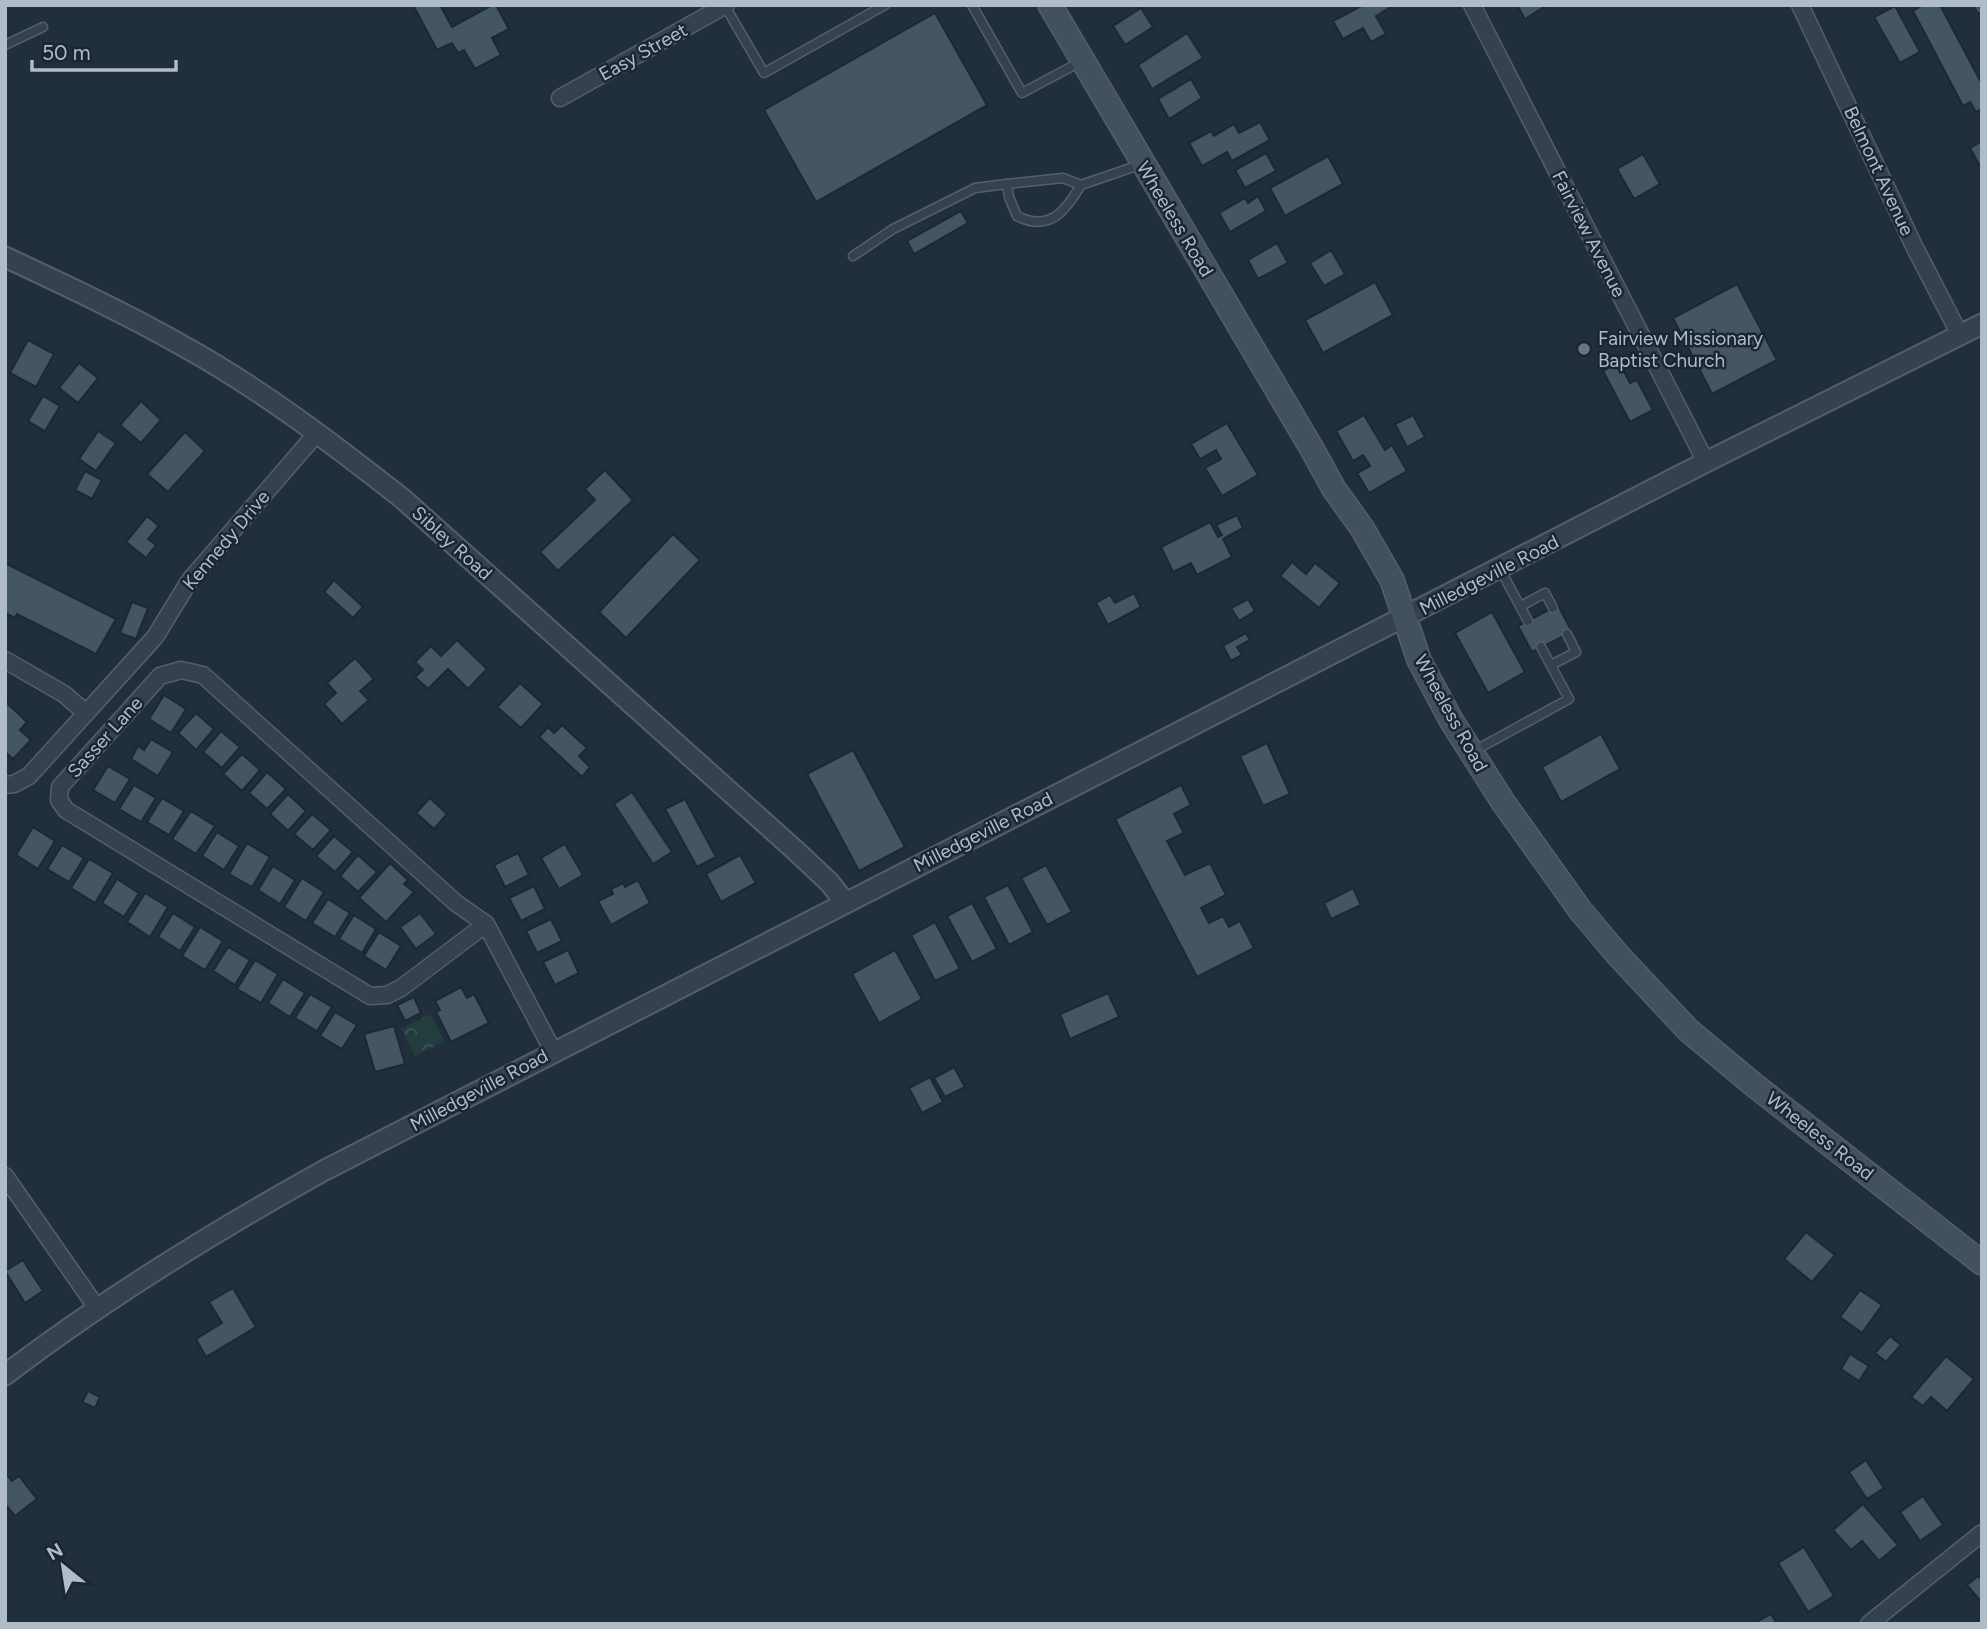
<svg xmlns="http://www.w3.org/2000/svg" width="1987" height="1629" font-family="Figtree,sans-serif">
  <style>
    .forest { fill: url(#forest-crowns) }
    .building { fill: #445563; stroke: #1c2833; stroke-width: 2 }
    .lines { fill: none; stroke-linecap: round; stroke-linejoin: round }
    .service-casing { stroke: #535f6a; stroke-width: 11 }
    .minor-casing { stroke: #535f6a; stroke-width: 19 }
    .tertiary-casing { stroke: #535f6a; stroke-width: 23 }
    .secondary-casing { stroke: #535f6a; stroke-width: 26 }
    .service { stroke: #35414c; stroke-width: 8 }
    .minor { stroke: #35414c; stroke-width: 16 }
    .tertiary { stroke: #35414c; stroke-width: 19 }
    .secondary { stroke: #43505f; stroke-width: 23 }
    .worship-dot { fill: #6b7280; stroke: #1a2631; stroke-width: 2.5 }
    .labels { text-anchor: middle; dominant-baseline: central; stroke-width: 5; stroke-linejoin: round; paint-order: stroke }
    .street-label { font-size: 19px; fill: #b0bcc8; stroke: #1a2631 }
    .poi-label { font-size: 19px; fill: #b0bcc8; stroke: #1a2631; text-anchor: start }
  </style>
  <defs>
    <pattern id="forest-crowns" width="20" height="18" patternUnits="userSpaceOnUse" patternTransform="scale(1.75)"><rect width="20" height="18" fill="#233c3d"/><path d="M2 6a3 3 0 1 1 6 0M12 15a3 3 0 1 1 6 0" fill="none" stroke="#405658"/></pattern>
  </defs>
  <rect width="100%" height="100%" fill="#212f3c"/>
  <path class="forest" d="M430,1014L444,1041L415,1056L401,1029Z"/>
  <g class="building">
    <path d="M413,5H440L452,27L492,5H496L509,29L492,38L501,55L475,69L464,50L458,53L452,43L437,50Z"/>
    <path d="M1363,5H1388L1389,8L1376,16L1386,34L1371,42L1363,28L1343,39L1333,21Z"/>
    <path d="M1517,5H1547L1525,19Z"/>
    <path d="M1923,5H1940L1982,84V109L1976,112L1970,102L1963,106L1913,11Z"/>
    <path d="M1895,6L1920,52L1900,63L1874,17Z"/>
    <path d="M1141,8L1153,27L1125,45L1113,26Z"/>
    <path d="M935,13L987,105L816,202L764,110Z"/>
    <path d="M1187,33L1203,58L1152,89L1138,65Z"/>
    <path d="M1191,79L1202,98L1169,119L1158,99Z"/>
    <path d="M1260,122L1270,140L1232,161L1227,152L1202,166L1189,143L1211,131L1214,136L1234,124L1239,133Z"/>
    <path d="M1982,141V170L1970,148Z"/>
    <path d="M1266,153L1276,171L1245,188L1235,170Z"/>
    <path d="M1643,154L1660,184L1634,199L1617,169Z"/>
    <path d="M1328,156L1343,184L1285,216L1270,188Z"/>
    <path d="M1258,196L1266,211L1230,232L1219,213L1245,198L1248,203Z"/>
    <path d="M961,211L968,223L914,254L907,241Z"/>
    <path d="M1277,243L1288,263L1258,279L1248,260Z"/>
    <path d="M1331,250L1345,274L1324,286L1310,263Z"/>
    <path d="M1375,282L1393,315L1323,353L1305,320Z"/>
    <path d="M1737,284L1777,360L1712,394L1673,318Z"/>
    <path d="M28,340L54,354L36,387L10,373Z"/>
    <path d="M1619,362L1630,383L1637,380L1653,410L1630,422L1603,371Z"/>
    <path d="M79,363L98,378L78,403L59,388Z"/>
    <path d="M43,396L60,406L45,431L28,421Z"/>
    <path d="M141,401L161,420L141,443L120,425Z"/>
    <path d="M1364,415L1385,450L1392,445L1407,471L1369,493L1357,473L1370,466L1363,455L1353,461L1336,431Z"/>
    <path d="M1413,415L1425,437L1407,447L1395,424Z"/>
    <path d="M1227,423L1258,475L1222,496L1205,468L1221,459L1216,450L1200,459L1191,444Z"/>
    <path d="M98,431L116,443L96,471L79,459Z"/>
    <path d="M185,432L205,451L168,492L147,474Z"/>
    <path d="M605,470L633,500L558,571L540,552L595,500L585,489Z"/>
    <path d="M85,471L102,480L92,499L75,490Z"/>
    <path d="M1237,515L1243,528L1223,539L1232,557L1197,575L1191,563L1173,572L1161,547L1210,522L1218,537L1222,535L1216,525Z"/>
    <path d="M147,516L159,526L148,539L156,545L146,558L126,542Z"/>
    <path d="M673,534L700,560L626,638L599,612Z"/>
    <path d="M1292,562L1306,574L1315,563L1340,583L1319,608L1280,576Z"/>
    <path d="M5,563L116,619L96,654L17,614L15,618L5,613Z"/>
    <path d="M334,580L363,607L353,618L324,592Z"/>
    <path d="M1134,593L1141,607L1108,625L1096,603L1110,595L1115,603Z"/>
    <path d="M1248,599L1255,611L1239,621L1231,608Z"/>
    <path d="M132,602L148,608L136,639L120,633Z"/>
    <path d="M1558,605L1572,632L1532,652L1518,626Z"/>
    <path d="M1492,612L1525,672L1488,693L1455,633Z"/>
    <path d="M1246,633L1250,640L1237,647L1242,655L1231,661L1223,646Z"/>
    <path d="M457,640L487,669L468,689L448,669L428,689L415,677L423,670L415,662L431,646L441,656Z"/>
    <path d="M355,658L374,679L360,691L369,700L342,724L324,704L336,693L327,683Z"/>
    <path d="M520,683L543,704L521,728L497,707Z"/>
    <path d="M164,695L186,709L171,733L149,719Z"/>
    <path d="M6,702L27,722L20,730L31,740L13,759L5,752Z"/>
    <path d="M196,713L214,729L196,750L178,733Z"/>
    <path d="M562,725L587,748L579,756L590,767L582,777L539,737L548,727L554,733Z"/>
    <path d="M221,731L240,747L222,768L203,752Z"/>
    <path d="M1601,734L1620,769L1561,802L1542,767Z"/>
    <path d="M151,739L173,752L158,776L131,759L138,746L144,750Z"/>
    <path d="M1267,743L1290,794L1263,806L1240,756Z"/>
    <path d="M853,750L905,847L859,871L807,774Z"/>
    <path d="M242,754L260,770L242,791L223,774Z"/>
    <path d="M108,766L130,779L115,803L93,790Z"/>
    <path d="M267,772L286,789L267,809L249,793Z"/>
    <path d="M134,785L156,798L141,822L119,809Z"/>
    <path d="M1181,785L1191,805L1174,814L1184,833L1167,841L1185,875L1210,863L1226,895L1201,908L1209,923L1223,916L1229,927L1240,921L1254,948L1197,977L1115,819Z"/>
    <path d="M632,792L672,852L653,864L614,804Z"/>
    <path d="M288,794L306,811L288,831L270,814Z"/>
    <path d="M162,798L184,811L169,835L147,822Z"/>
    <path d="M430,798L447,814L434,829L416,813Z"/>
    <path d="M685,799L716,857L697,867L665,809Z"/>
    <path d="M191,811L215,826L196,854L172,839Z"/>
    <path d="M312,814L331,830L313,850L294,834Z"/>
    <path d="M33,827L55,841L38,869L16,855Z"/>
    <path d="M217,832L239,846L224,870L202,856Z"/>
    <path d="M334,836L353,852L335,872L316,856Z"/>
    <path d="M247,843L270,857L252,887L229,874Z"/>
    <path d="M565,844L583,875L559,889L541,858Z"/>
    <path d="M62,845L84,858L69,882L47,869Z"/>
    <path d="M518,853L529,875L505,887L494,865Z"/>
    <path d="M358,855L377,872L358,892L340,876Z"/>
    <path d="M740,855L756,883L721,902L706,874Z"/>
    <path d="M89,859L113,873L95,903L71,888Z"/>
    <path d="M390,863L408,880L404,884L414,892L386,922L359,898Z"/>
    <path d="M1046,865L1072,912L1047,925L1021,878Z"/>
    <path d="M273,866L295,880L280,904L258,890Z"/>
    <path d="M302,878L324,892L306,921L284,907Z"/>
    <path d="M117,879L139,893L124,917L102,903Z"/>
    <path d="M638,880L650,903L611,925L598,901L613,894L611,889L623,883L625,887Z"/>
    <path d="M1008,885L1033,932L1009,945L984,897Z"/>
    <path d="M534,886L545,909L521,921L509,898Z"/>
    <path d="M1353,888L1361,905L1331,919L1324,903Z"/>
    <path d="M145,893L168,907L150,937L127,922Z"/>
    <path d="M328,899L350,913L335,937L312,923Z"/>
    <path d="M972,903L997,949L972,962L947,916Z"/>
    <path d="M173,913L195,927L180,951L158,937Z"/>
    <path d="M420,913L436,934L416,949L400,927Z"/>
    <path d="M354,915L376,929L362,953L339,939Z"/>
    <path d="M551,919L562,941L537,953L526,931Z"/>
    <path d="M935,922L960,969L935,981L911,935Z"/>
    <path d="M200,927L223,941L205,970L182,956Z"/>
    <path d="M379,932L401,946L386,970L364,956Z"/>
    <path d="M228,947L250,960L235,985L213,971Z"/>
    <path d="M568,950L579,973L555,985L543,962Z"/>
    <path d="M895,950L922,999L879,1023L852,974Z"/>
    <path d="M255,960L278,974L261,1003L237,989Z"/>
    <path d="M283,979L305,993L290,1017L268,1003Z"/>
    <path d="M461,987L467,998L474,994L489,1023L451,1042L436,1012L440,1010L435,1001Z"/>
    <path d="M1108,993L1119,1017L1070,1039L1060,1014Z"/>
    <path d="M310,994L332,1007L317,1031L295,1018Z"/>
    <path d="M414,997L421,1013L405,1021L397,1005Z"/>
    <path d="M335,1012L357,1025L342,1049L320,1036Z"/>
    <path d="M394,1026L405,1064L375,1072L364,1034Z"/>
    <path d="M954,1067L965,1087L945,1097L934,1078Z"/>
    <path d="M930,1077L943,1102L922,1113L909,1088Z"/>
    <path d="M1806,1232L1835,1255L1812,1282L1784,1259Z"/>
    <path d="M23,1260L43,1291L25,1303L5,1271Z"/>
    <path d="M233,1288L256,1327L206,1357L196,1339L222,1323L209,1302Z"/>
    <path d="M1860,1290L1882,1305L1862,1333L1840,1317Z"/>
    <path d="M1890,1336L1901,1345L1886,1362L1875,1353Z"/>
    <path d="M1850,1354L1869,1366L1859,1381L1841,1369Z"/>
    <path d="M1946,1356L1974,1379L1947,1411L1931,1397L1923,1406L1911,1397Z"/>
    <path d="M88,1391L100,1397L95,1408L82,1402Z"/>
    <path d="M1866,1460L1884,1488L1867,1499L1849,1472Z"/>
    <path d="M5,1472L12,1481L19,1476L37,1499L15,1516L5,1504Z"/>
    <path d="M1923,1496L1943,1525L1920,1541L1900,1512Z"/>
    <path d="M1863,1504L1898,1545L1879,1561L1862,1541L1851,1550L1833,1530Z"/>
    <path d="M1804,1547L1834,1596L1808,1612L1778,1563Z"/>
    <path d="M1978,1576L1982,1580V1603L1967,1585Z"/>
    <path d="M1771,1614L1777,1624H1752Z"/>
  </g>
  <g class="lines">
    <defs>
      <g id="service">
        <path d="M972,5L1022,93L1082,61"/>
        <path d="M1981,5L1982,7"/>
        <path d="M725,6L764,73L885,5"/>
        <path d="M5,45L43,27"/>
        <path d="M1081,185C1065,212 1049,232 1017,216L1009,197L1007,184L1063,178L1081,185L1142,164"/>
        <path d="M853,256L893,229L975,188L1007,184"/>
        <path d="M1500,569L1528,621"/>
        <path d="M1521,606L1545,593L1553,608"/>
        <path d="M1551,665L1576,652L1567,634"/>
        <path d="M1474,751L1569,699L1541,647"/>
      </g>
      <g id="minor">
        <path d="M1472,5L1706,462"/>
        <path d="M1800,5L1914,246L1960,335"/>
        <path d="M560,98L726,5"/>
        <path d="M5,660L64,694L86,713"/>
        <path d="M5,785L14,784L29,776L155,637L190,580L317,433"/>
        <path d="M486,924L401,988L387,995L370,996L66,810L59,800L60,787L160,676L181,670L203,675L456,903L486,924L553,1051"/>
        <path d="M5,1176L97,1308"/>
        <path d="M1869,1624L1982,1533"/>
      </g>
      <g id="tertiary">
        <path d="M5,257C65,285 125,313 183,346C261,389 333,444 403,499L796,851L829,882L845,902"/>
        <path d="M5,1375C106,1298 215,1231 325,1170L1706,462L1982,324"/>
      </g>
      <path id="secondary" d="M1050,5L1312,449L1334,489L1362,528L1392,580L1419,660L1451,720L1503,802L1580,910L1617,954L1688,1030L1754,1085L1982,1263"/>
    </defs>
    <use href="#service" class="service-casing"/>
    <use href="#minor" class="minor-casing"/>
    <use href="#tertiary" class="tertiary-casing"/>
    <use href="#secondary" class="secondary-casing"/>
    <use href="#service" class="service"/>
    <use href="#minor" class="minor"/>
    <use href="#tertiary" class="tertiary"/>
    <use href="#secondary" class="secondary"/>
  </g>
  <circle class="worship-dot" cx="1584" cy="349" r="7"/>
  <g class="labels">
    <g class="street-label">
      <text transform="translate(643 52) rotate(-29)">Easy Street</text>
      <text transform="translate(1879 171) rotate(65)">Belmont Avenue</text>
      <text transform="translate(1175 219) rotate(59)">Wheeless Road</text>
      <text transform="translate(1589 234) rotate(63)">Fairview Avenue</text>
      <text transform="translate(226 540) rotate(-50)">Kennedy Drive</text>
      <text transform="translate(452 543) rotate(42)">Sibley Road</text>
      <text transform="translate(1489 575) rotate(-27)">Milledgeville Road</text>
      <text transform="translate(1451 713) rotate(61)">Wheeless Road</text>
      <text transform="translate(105 737) rotate(-48)">Sasser Lane</text>
      <text transform="translate(983 832) rotate(-27)">Milledgeville Road</text>
      <text transform="translate(479 1090) rotate(-28)">Milledgeville Road</text>
      <text transform="translate(1820 1136) rotate(38)">Wheeless Road</text>
    </g>
    <g class="poi-label">
      <text x="1598" y="338">Fairview Missionary<tspan x="1598" dy="22">Baptist Church</tspan></text>
    </g>
  </g>
  <rect width="1987" height="1629" fill="none" stroke="#b0bcc8" stroke-width="14"/>
  <g transform="translate(63 1566) rotate(330)" stroke="#1a2631" stroke-width="5" paint-order="stroke">
  <path d="M0-5L12 26L0 18L-12 26Z" fill="#b0bcc8"/>
  <text y="-10" font-size="19" font-weight="bold" text-anchor="middle" fill="#b0bcc8">N</text>
  </g>
  <path d="M32 60v10h144v-10" fill="none" stroke="#b0bcc8" stroke-width="3.5"/>
  <text x="42" y="60" font-size="21" fill="#b0bcc8" stroke="#1a2631" stroke-width="5" paint-order="stroke">50 m</text>
</svg>
